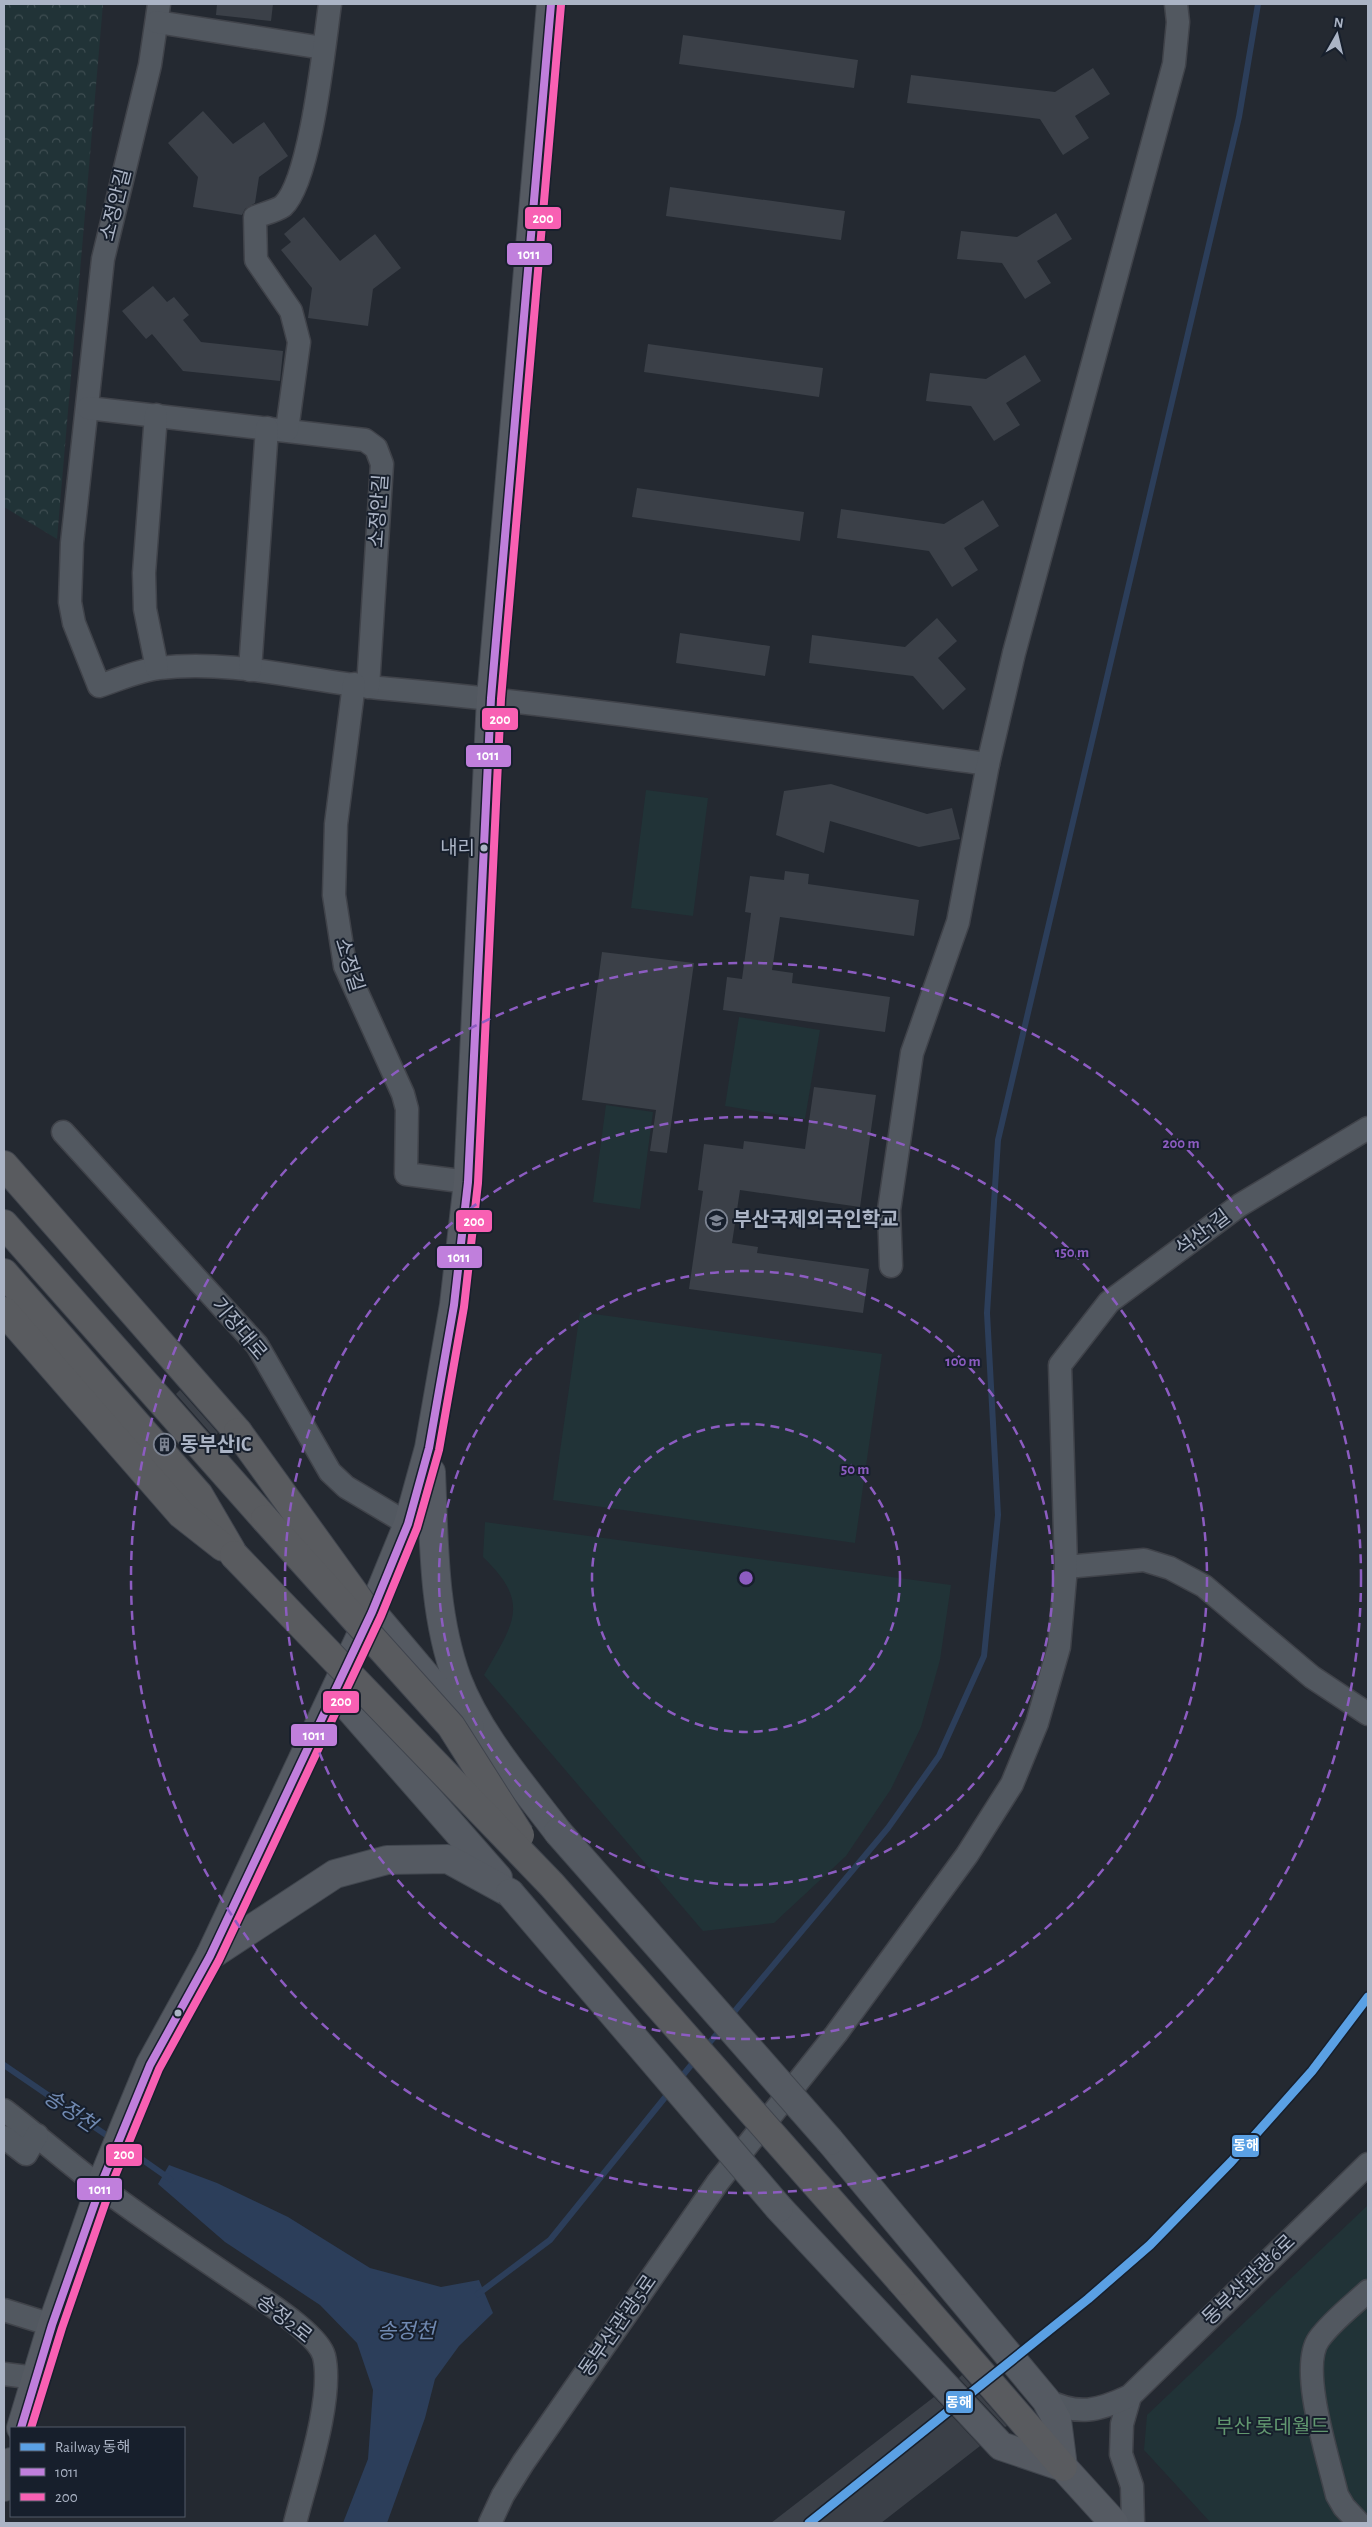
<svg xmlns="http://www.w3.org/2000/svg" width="1372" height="2527" font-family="'Alegreya Sans','Noto Sans KR',sans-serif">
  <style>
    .forest { fill: url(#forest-crowns) }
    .park { fill: #213337 }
    .water { fill: #2c3e5a }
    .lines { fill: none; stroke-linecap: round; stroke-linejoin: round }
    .stream { stroke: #2c3e5a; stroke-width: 6 }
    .building { fill: #3b4048 }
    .minor-casing { stroke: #40434a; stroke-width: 25 }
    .major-casing { stroke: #41464e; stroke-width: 30 }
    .highway-casing { stroke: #40454e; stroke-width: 30 }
    .minor { stroke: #525860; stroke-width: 22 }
    .major { stroke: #555a62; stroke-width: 28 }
    .highway { stroke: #595b5f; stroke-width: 28 }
    .major-bridge-casing { stroke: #41464e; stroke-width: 30; stroke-linecap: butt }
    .highway-bridge-casing { stroke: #40454e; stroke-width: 30; stroke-linecap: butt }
    .major-bridge { stroke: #555a62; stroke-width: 28 }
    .highway-bridge { stroke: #595b5f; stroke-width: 28 }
    .bus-1-casing { stroke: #171f2c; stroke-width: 11 }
    .bus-2-casing { stroke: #171f2c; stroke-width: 11 }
    .bus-1 { stroke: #c07fdc; stroke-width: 8 }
    .bus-2 { stroke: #f860b3; stroke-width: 8 }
    .rail-1-casing { stroke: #171f2c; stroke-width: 12 }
    .rail-1 { stroke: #5aa0e4; stroke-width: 9 }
    .ring { fill: none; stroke: #8c5cc1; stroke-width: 2.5; stroke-dasharray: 9 6 }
    .bus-dot { fill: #abb4c5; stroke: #171f2c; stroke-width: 2 }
    .labels { text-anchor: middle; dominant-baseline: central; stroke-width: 4; stroke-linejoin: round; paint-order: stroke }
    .bus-label { font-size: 19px; fill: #abb4c5; stroke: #171f2c; text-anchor: end }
    .street-label { font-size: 20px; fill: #abb4c5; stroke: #171f2c }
    .poi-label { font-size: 20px; font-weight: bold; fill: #abb4c5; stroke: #171f2c; text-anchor: start }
    .park-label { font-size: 20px; fill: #61976f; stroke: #171f2c }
    .water-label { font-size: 21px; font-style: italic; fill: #7089b1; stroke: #171f2c }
    .centre { fill: #8c5cc1; stroke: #171f2c; stroke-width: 2.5 }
    .ring-label { font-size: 15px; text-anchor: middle; font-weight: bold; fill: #8c5cc1; stroke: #171f2c; stroke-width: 4; stroke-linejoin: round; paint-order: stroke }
    .line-badge { stroke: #171f2c; stroke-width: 2 }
    .badge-label { font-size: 14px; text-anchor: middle; font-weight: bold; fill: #fff }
  </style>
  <defs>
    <pattern id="forest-crowns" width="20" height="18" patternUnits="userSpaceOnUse" patternTransform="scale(1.25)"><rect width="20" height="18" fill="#213337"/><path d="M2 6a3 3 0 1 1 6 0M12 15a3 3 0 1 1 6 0" fill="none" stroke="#3f4e52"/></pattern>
  </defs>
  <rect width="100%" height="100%" fill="#242931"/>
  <path class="forest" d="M4,4H103L57,539L4,507Z"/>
  <g class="park">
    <path d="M646,790L708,798L693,916L631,908Z"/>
    <path d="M739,1017L820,1030L805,1119L725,1106Z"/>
    <path d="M606,1105L653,1112L640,1209L593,1202Z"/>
    <path d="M580,1312L882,1354L855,1543L553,1500Z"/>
    <path d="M485,1522L951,1585L940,1660L921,1727L891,1789L846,1856L774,1923L703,1931L484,1675C513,1623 532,1604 483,1557Z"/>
    <path d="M1368,2205V2523H1211L1144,2450L1147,2415Z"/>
  </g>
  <path class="water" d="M169,2165L217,2183L288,2217L370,2268L441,2287L479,2280L493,2313L459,2346L435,2379L425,2418L387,2523H343L368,2459L373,2390L357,2343L320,2305L225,2242L158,2184Z"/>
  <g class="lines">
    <g class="stream">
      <path d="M729,2018L888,1828L939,1756L984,1656L998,1515L987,1313L998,1140L1239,117L1258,4"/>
      <path d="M704,2049L722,2028"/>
      <path d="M4,2065L112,2139"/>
      <path d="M679,2080L696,2059"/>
      <path d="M123,2146L170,2179"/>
      <path d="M478,2294L550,2240L671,2090"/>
    </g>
  </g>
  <g class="building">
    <path d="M217,4H273L271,21L216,15Z"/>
    <path d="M683,35L858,60L854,88L679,64Z"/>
    <path d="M1093,68L1110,94L1075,116L1089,138L1063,155L1040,119L907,103L911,75L1055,92Z"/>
    <path d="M203,111L233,144L264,122L288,156L259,177L255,203L245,209L242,215L193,207L198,177L168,143Z"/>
    <path d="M670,187L845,211L841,240L666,216Z"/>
    <path d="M1056,213L1072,239L1037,261L1051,283L1025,299L1002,263L957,259L961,231L1017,237Z"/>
    <path d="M304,217L340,261L375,234L401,268L373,289L368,326L308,318L312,288L281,250L291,242L284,234Z"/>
    <path d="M153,286L167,302L174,297L189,315L183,320L201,342L283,351L280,381L183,371L152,334L146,339L122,311Z"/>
    <path d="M648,344L823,368L819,397L644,372Z"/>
    <path d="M1025,355L1041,381L1006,403L1020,425L994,441L971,406L926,401L930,373L986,379Z"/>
    <path d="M637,488L804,512L800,541L632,517Z"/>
    <path d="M983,500L999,526L964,548L978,570L952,587L929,551L837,538L841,509L944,524Z"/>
    <path d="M937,618L957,641L938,658L966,689L943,710L913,676L809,663L812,635L905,647Z"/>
    <path d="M680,633L770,646L765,676L676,663Z"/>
    <path d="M831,784L927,814L952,808L960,839L919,847L830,821L824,853L776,835L784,791Z"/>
    <path d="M785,871L809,874L808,884L919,900L914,936L780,917L772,970L793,973L792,983L890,997L885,1032L723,1010L727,977L742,979L751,913L745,912L750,876L784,880Z"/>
    <path d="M602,952L694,963L667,1153L650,1151L656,1110L582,1100Z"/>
    <path d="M814,1087L876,1095L860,1207L740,1190L732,1243L758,1247L757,1253L869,1269L863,1313L689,1289L703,1191L698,1190L704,1144L743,1149L744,1141L805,1149Z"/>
    <path d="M180,1390L218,1433L214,1437L176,1394Z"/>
    <path d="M962,2375L1007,2426L1005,2427L959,2378Z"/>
    <path d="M934,2397L980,2446L881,2523H771Z"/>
  </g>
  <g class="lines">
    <defs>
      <g id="minor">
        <path d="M159,4L150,65L103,259L72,543L70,602L74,623L99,686C118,680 139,670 159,668C233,659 306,681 379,688C583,706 785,737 988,764"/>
        <path d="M157,22L323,48"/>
        <path d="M88,408L365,440L376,448L382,464L368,687"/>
        <path d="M156,415L144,573L145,609L157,668"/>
        <path d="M287,430L299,342L291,311L256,260L255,217C263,214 276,211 283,206C311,180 324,46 330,4"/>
        <path d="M250,670L267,428"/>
        <path d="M354,684L336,824L334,895L345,966L403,1094L407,1109L406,1174L468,1182"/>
        <path d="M63,1132L257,1345L330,1472L346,1487L408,1524"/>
        <path d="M891,1266L889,1210L912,1053L958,922L988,764L1014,653L1174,64L1178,22L1176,4"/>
        <path d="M1066,1567L1144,1560L1170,1568L1204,1586L1312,1677L1368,1714"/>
        <path d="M4,2110C37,2135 68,2163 102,2188C154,2226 207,2262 261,2298C277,2309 319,2337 324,2356C334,2397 306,2480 295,2523"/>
        <path d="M4,2137L26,2154L37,2135"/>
        <path d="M4,2310L52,2325"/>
        <path d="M4,2374L36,2378"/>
        <path d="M1130,2396L1122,2424L1121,2454L1132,2486L1133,2523"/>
        <path d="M1046,2400C1078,2416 1098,2411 1130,2396L1368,2164"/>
        <path d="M490,2523L503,2495L523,2463L718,2182L836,2034L967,1855L1012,1784L1037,1723L1059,1647L1066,1567L1060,1365L1109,1302L1240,1205L1368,1128"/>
        <path d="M1359,2523L1344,2507L1337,2495C1329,2460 1298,2368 1319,2339C1332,2321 1352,2306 1368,2291"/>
      </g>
      <g id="major">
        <path d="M431,1472C434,1540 433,1614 457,1679C479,1736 522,1784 558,1832"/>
        <path d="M372,1612L470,1728"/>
        <path d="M336,1693L498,1878"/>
        <path d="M210,1956L335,1874L387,1860L448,1859L510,1893"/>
        <path d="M830,2141L1046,2400L1057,2420L1063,2467"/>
        <path d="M779,2208L1001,2446L1063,2467L1114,2523"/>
        <path d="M21,2428L52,2325L104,2177L126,2123L150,2065L210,1956L372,1612L408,1524L429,1448L454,1305L468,1182L491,698L551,4"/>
        <path d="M4,2487L11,2462"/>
      </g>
      <g id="highway">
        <path d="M4,1165L238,1432"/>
        <path d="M4,1224L265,1519"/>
        <path d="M4,1273L199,1495L234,1555"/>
        <path d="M4,1311L181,1514L223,1547"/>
        <path d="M901,2281L1063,2467"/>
      </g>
    </defs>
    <use href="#minor" class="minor-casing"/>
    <use href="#major" class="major-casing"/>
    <use href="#highway" class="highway-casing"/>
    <use href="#minor" class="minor"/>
    <use href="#major" class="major"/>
    <use href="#highway" class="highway"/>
    <defs>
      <g id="major-bridge">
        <path d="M558,1832L830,2141"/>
        <path d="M510,1893L779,2208"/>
      </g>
      <g id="highway-bridge">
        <path d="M238,1432L365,1608"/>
        <path d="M265,1519L451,1726L520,1835"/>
        <path d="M234,1555L552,1885L901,2281"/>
      </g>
    </defs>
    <use href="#major-bridge" class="major-bridge-casing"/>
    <use href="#highway-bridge" class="highway-bridge-casing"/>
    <use href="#major-bridge" class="major-bridge"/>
    <use href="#highway-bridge" class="highway-bridge"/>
    <defs>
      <path id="bus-1" d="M21,2428L52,2325L104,2177L150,2065L210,1956L372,1612L408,1524L429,1448L454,1305L468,1182L491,698L551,4"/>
      <path id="bus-2" d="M31,2428L62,2328L113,2181L159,2069L219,1960L381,1616L417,1528L439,1450L464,1307L478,1183L501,699L561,5"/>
    </defs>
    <use href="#bus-1" class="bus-1-casing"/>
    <use href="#bus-2" class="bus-2-casing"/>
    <use href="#bus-1" class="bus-1"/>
    <use href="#bus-2" class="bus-2"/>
    <defs>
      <path id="rail-1" d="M809,2523L1088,2299L1150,2245L1231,2162L1312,2071L1368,1997"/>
    </defs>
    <use href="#rail-1" class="rail-1-casing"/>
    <use href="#rail-1" class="rail-1"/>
  </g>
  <g class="ring">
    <circle cx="746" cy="1578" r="154"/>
    <circle cx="746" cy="1578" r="307"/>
    <circle cx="746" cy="1578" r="461"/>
    <circle cx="746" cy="1578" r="615"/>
  </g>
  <defs>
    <symbol id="school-ring" viewBox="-11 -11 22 22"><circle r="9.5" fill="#171f2c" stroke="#7c8391" stroke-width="1.5"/><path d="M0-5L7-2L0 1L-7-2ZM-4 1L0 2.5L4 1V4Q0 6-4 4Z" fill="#7c8391"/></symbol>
    <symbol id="building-ring" viewBox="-11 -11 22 22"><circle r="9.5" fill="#171f2c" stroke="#7c8391" stroke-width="1.5"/><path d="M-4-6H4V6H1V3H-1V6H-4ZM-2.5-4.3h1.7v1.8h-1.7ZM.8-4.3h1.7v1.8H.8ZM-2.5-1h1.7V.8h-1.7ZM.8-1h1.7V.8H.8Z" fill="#7c8391"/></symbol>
  </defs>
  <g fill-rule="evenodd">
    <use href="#school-ring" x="704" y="1208" width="25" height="25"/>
    <use href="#building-ring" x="152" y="1432" width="25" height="25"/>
  </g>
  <g class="bus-dot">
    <circle cx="484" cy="848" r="4.5"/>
    <circle cx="178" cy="2013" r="4.5"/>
  </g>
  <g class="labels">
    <g class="bus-label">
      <text x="475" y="848">내리</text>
    </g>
    <g class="street-label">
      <text transform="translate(116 205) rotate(-76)">소정안길</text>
      <text transform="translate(379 511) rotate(-86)">소정안길</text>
      <text transform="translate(349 965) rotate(73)">소정길</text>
      <text transform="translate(1203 1233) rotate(-37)">석산1길</text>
      <text transform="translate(239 1329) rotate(50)">기장대로</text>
      <text transform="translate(1249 2280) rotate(-44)">동부산관광6로</text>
      <text transform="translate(284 2319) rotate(39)">송정2로</text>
      <text transform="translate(618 2326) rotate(-55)">동부산관광5로</text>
    </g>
    <g class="poi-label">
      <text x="733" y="1220">부산국제외국인학교</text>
      <text x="180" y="1445">동부산IC</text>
    </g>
    <g class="park-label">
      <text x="1272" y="2427">부산 롯데월드</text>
    </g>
    <g class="water-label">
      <text transform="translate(70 2111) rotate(34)">송정천</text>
      <text x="406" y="2331">송정천</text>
    </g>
  </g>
  <circle cx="746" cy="1578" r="8" class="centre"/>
  <g class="ring-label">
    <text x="1181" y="1148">200 m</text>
    <text x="1072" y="1257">150 m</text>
    <text x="963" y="1366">100 m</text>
    <text x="855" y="1474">50 m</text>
  </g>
  <g class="line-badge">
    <rect x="524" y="206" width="38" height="24" rx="5" fill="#f860b3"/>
    <rect x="506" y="242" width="47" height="24" rx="5" fill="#c07fdc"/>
    <rect x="481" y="707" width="38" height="24" rx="5" fill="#f860b3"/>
    <rect x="465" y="744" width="47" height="24" rx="5" fill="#c07fdc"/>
    <rect x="455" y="1209" width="38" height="24" rx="5" fill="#f860b3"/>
    <rect x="436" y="1245" width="47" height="24" rx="5" fill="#c07fdc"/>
    <rect x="322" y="1690" width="38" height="24" rx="5" fill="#f860b3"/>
    <rect x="290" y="1723" width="48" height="24" rx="5" fill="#c07fdc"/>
    <rect x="1231" y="2134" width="29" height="24" rx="5" fill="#5aa0e4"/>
    <rect x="105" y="2143" width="38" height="24" rx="5" fill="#f860b3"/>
    <rect x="76" y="2177" width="47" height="24" rx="5" fill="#c07fdc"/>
    <rect x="945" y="2390" width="29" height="24" rx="5" fill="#5aa0e4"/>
  </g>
  <g class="badge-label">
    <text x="543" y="223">200</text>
    <text x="529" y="259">1011</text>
    <text x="500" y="724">200</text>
    <text x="488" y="760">1011</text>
    <text x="474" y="1226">200</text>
    <text x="459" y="1262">1011</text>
    <text x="341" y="1706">200</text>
    <text x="314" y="1740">1011</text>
    <text x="1246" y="2150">동해</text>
    <text x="124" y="2159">200</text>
    <text x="100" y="2194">1011</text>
    <text x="959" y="2407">동해</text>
  </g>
  <rect width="1372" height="2527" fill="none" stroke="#abb4c5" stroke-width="10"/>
  <rect x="10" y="2427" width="175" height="90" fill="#171f2c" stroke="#525b69"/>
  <rect x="20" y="2443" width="25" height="8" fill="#5aa0e4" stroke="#525b69"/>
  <text x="55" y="2452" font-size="15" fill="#abb4c5">Railway 동해</text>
  <rect x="20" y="2468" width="25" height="8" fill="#c07fdc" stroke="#525b69"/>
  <text x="55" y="2477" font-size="15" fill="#abb4c5">1011</text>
  <rect x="20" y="2493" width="25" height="8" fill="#f860b3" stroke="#525b69"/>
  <text x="55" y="2502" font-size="15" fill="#abb4c5">200</text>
  <g transform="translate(1337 35) rotate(8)" stroke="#171f2c" stroke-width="4" paint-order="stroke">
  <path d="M0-4L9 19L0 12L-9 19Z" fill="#abb4c5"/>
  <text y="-8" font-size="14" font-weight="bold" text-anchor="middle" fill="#abb4c5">N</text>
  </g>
</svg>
